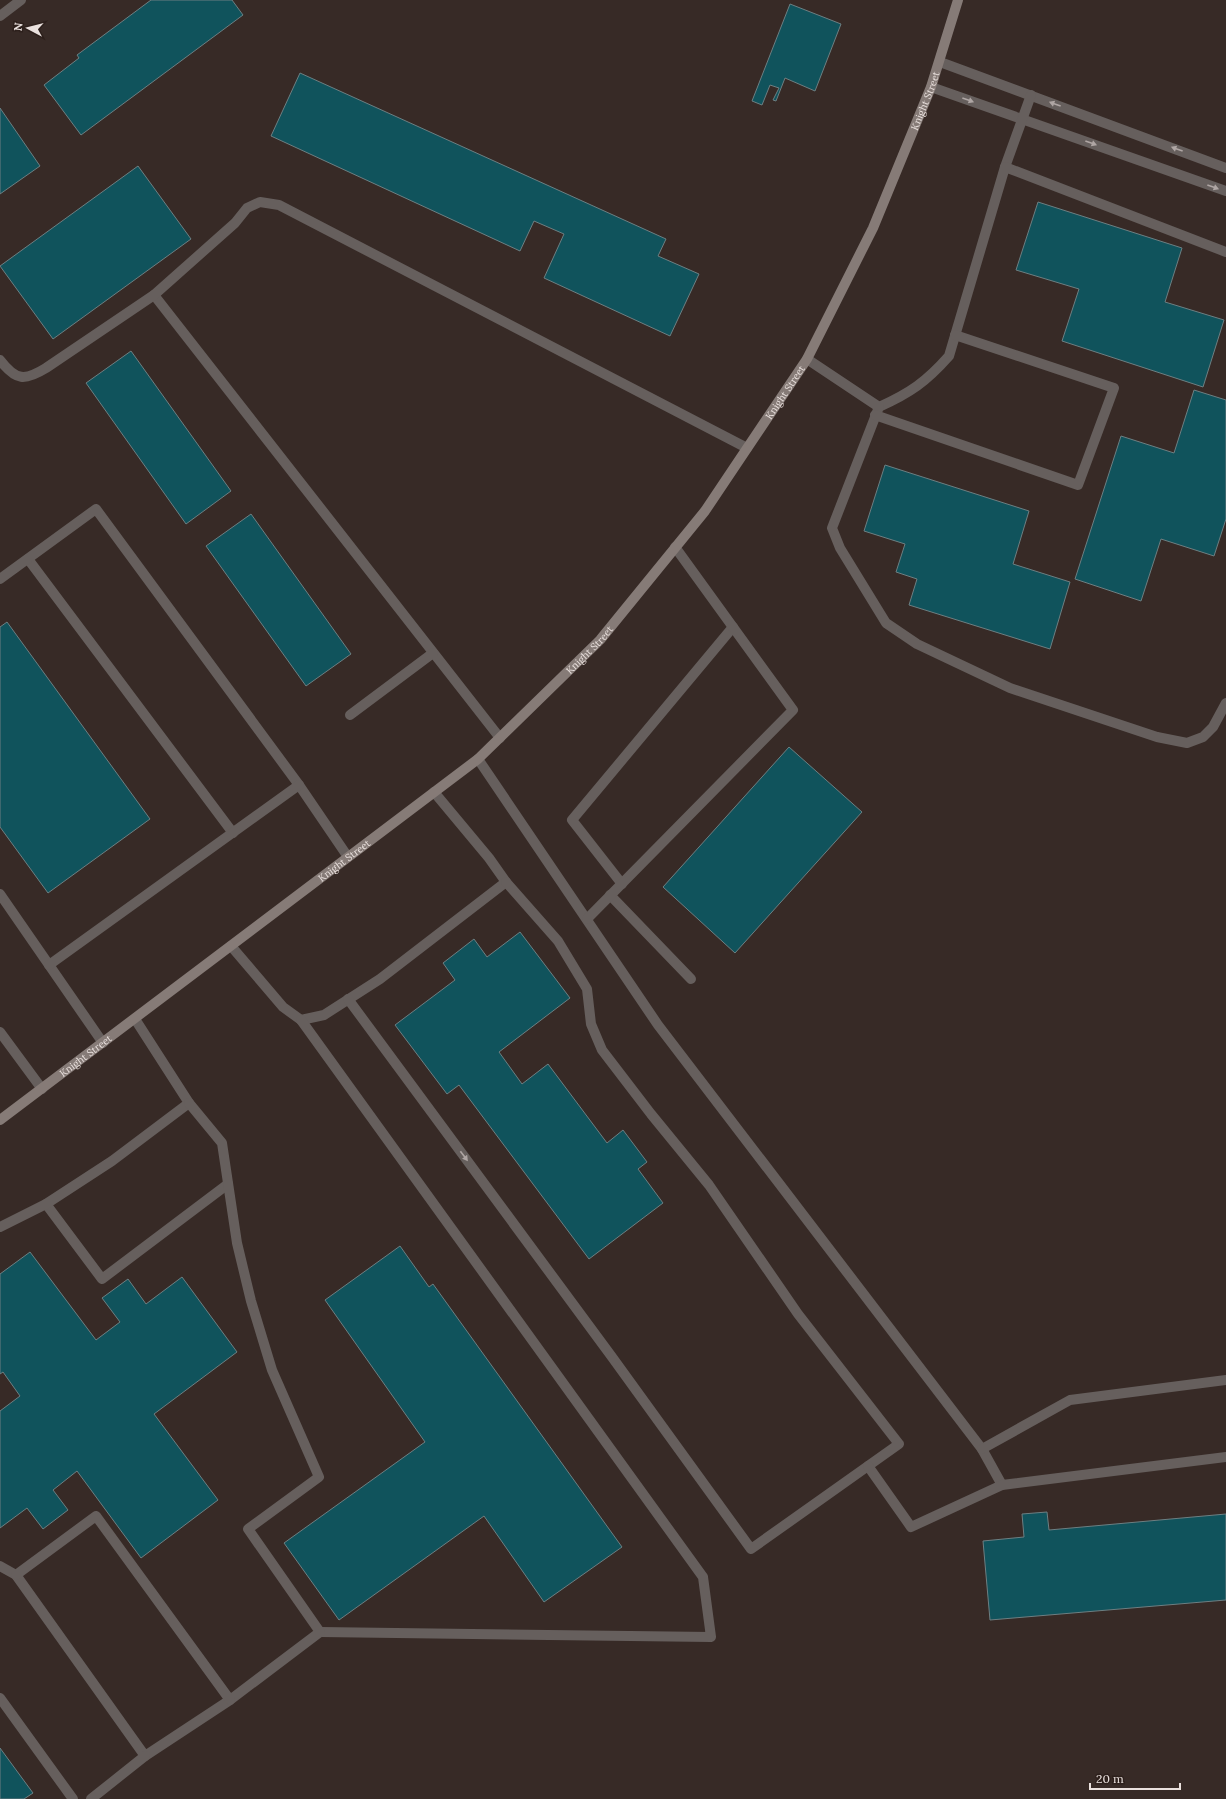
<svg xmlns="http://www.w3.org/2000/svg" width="1226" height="1799" font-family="Lora,serif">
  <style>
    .building { fill: #10535c; stroke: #6d7f82 }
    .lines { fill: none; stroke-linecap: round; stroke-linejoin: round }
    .lane { stroke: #665f5d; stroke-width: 10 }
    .street { stroke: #665f5d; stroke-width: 10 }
    .secondary { stroke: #867b77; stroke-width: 10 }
    .oneway { fill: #afa6a4 }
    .labels { text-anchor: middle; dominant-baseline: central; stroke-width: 3; stroke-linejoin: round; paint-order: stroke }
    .street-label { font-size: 10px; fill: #eae1de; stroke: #2d201c }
  </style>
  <rect width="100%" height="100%" fill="#372a26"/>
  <g class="building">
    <path d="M151,0H232L243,15L81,135L44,85L79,58L77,55Z"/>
    <path d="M790,4L841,24L815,91L785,78L776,101L773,100L779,88L770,85L762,105L752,101Z"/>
    <path d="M300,73L666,239L658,256L699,274L670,336L544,278L564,234L534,221L520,251L271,136Z"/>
    <path d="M0,108L40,166L0,194Z"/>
    <path d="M138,166L191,239L53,339L0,266Z"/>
    <path d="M1038,202L1182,248L1165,302L1224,320L1203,387L1062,341L1079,289L1016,270Z"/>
    <path d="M131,351L231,491L186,524L86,383Z"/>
    <path d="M1194,390L1226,400V519L1214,556L1161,539L1141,601L1075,579L1121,436L1174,453Z"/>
    <path d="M885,465L1029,511L1013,564L1070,582L1050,649L909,605L917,579L896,572L905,544L864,531Z"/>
    <path d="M251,514L351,654L306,686L206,546Z"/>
    <path d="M7,622L150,819L48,893L0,827V627Z"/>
    <path d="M789,747L862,812L735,953L663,887Z"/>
    <path d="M520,932L570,998L499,1052L522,1084L548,1064L607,1143L623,1130L647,1162L638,1169L663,1203L589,1259L459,1085L447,1094L395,1025L455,980L443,963L474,939L487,957Z"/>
    <path d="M400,1246L429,1287L433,1284L622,1547L544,1602L484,1516L339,1620L284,1543L425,1442L325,1300Z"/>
    <path d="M30,1252L96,1340L120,1322L102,1298L128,1279L146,1304L182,1277L237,1352L154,1414L218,1500L141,1558L77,1471L53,1490L68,1510L43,1529L27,1508L0,1528V1411L20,1396L3,1372L0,1374V1274Z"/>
    <path d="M1047,1512L1049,1530L1226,1514V1600L990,1620L983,1541L1024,1537L1022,1514Z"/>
    <path d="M0,1748L33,1793L24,1799H0Z"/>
  </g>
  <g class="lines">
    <g class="lane">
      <path d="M0,16L21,0"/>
      <path d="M940,62L1226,168"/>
      <path d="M931,87L1226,191"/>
      <path d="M1005,167L1031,95"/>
      <path d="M1226,252L1005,167L949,356C926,382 910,393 879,407L832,528L840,548L886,623L917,644L1010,688L1157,737L1187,743L1203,737L1213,727L1226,703"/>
      <path d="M154,295L500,738"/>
      <path d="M807,359L879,407"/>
      <path d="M0,360C16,381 25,381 46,368L154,295L235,223L247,208L260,202L279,205L747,448"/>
      <path d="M875,415L1078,485L1114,388L955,335"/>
      <path d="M28,559L233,833"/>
      <path d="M0,579L96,509L299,785L348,857"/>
      <path d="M350,715L433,653"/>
      <path d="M478,759L658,1025L982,1449L1002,1485"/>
      <path d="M622,884L572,820L733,627"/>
      <path d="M0,894L103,1043"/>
      <path d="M610,895L691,979"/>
      <path d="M587,919L793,710L675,547"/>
      <path d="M231,946L283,1007L301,1020L324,1015L380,979L506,882L489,858L434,792"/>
      <path d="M49,965L299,785"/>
      <path d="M348,999L612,1357L751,1549L899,1444L798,1314L709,1185L651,1114L602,1050L591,1024L587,989L558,941L506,882"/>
      <path d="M301,1020L703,1577L711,1637L320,1632"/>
      <path d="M46,1204L102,1279L228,1184"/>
      <path d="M0,1227L46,1204L112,1161L189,1103L135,1019"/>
      <path d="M982,1449L1070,1400L1226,1380"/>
      <path d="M868,1466L911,1527L1002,1485L1226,1457"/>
      <path d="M0,1566L16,1575L145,1756L230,1700L320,1632L248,1529L319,1477L272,1370L251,1301L237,1243L222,1143L189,1103"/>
      <path d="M16,1575L96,1516L230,1700"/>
      <path d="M0,1698L73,1799"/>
      <path d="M91,1799L145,1756"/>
    </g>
    <path class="street" d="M0,1032L42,1089"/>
    <path class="secondary" id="s1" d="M0,1120L478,759L600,640L705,511L807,359L873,228L931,87L958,0"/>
  </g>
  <defs><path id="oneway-solid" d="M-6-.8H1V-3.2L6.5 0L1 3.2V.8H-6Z"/></defs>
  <g class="oneway">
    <use href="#oneway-solid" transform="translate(968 100) rotate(20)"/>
    <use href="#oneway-solid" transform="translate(1055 104) rotate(-160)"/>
    <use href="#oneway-solid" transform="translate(1091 143) rotate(20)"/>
    <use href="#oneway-solid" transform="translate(1177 149) rotate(-160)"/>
    <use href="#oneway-solid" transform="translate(1213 187) rotate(20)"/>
    <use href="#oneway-solid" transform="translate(464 1156) rotate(53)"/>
  </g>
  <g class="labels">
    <g class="street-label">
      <text stroke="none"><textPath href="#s1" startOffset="1403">Knight Street</textPath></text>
      <text stroke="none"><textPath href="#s1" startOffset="1079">Knight Street</textPath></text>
      <text stroke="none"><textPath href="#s1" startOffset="755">Knight Street</textPath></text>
      <text stroke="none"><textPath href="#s1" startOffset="431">Knight Street</textPath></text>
      <text stroke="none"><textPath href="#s1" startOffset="107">Knight Street</textPath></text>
    </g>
  </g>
  <g transform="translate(28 28) rotate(277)" stroke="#2d201c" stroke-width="3" paint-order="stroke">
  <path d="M0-3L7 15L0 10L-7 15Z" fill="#eae1de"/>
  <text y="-6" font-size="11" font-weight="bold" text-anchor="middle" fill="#eae1de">N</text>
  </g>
  <path d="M1090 1783v6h90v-6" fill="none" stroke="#eae1de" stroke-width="2"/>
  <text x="1096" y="1783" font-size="12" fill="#eae1de" stroke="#2d201c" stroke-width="3" paint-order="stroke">20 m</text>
</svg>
